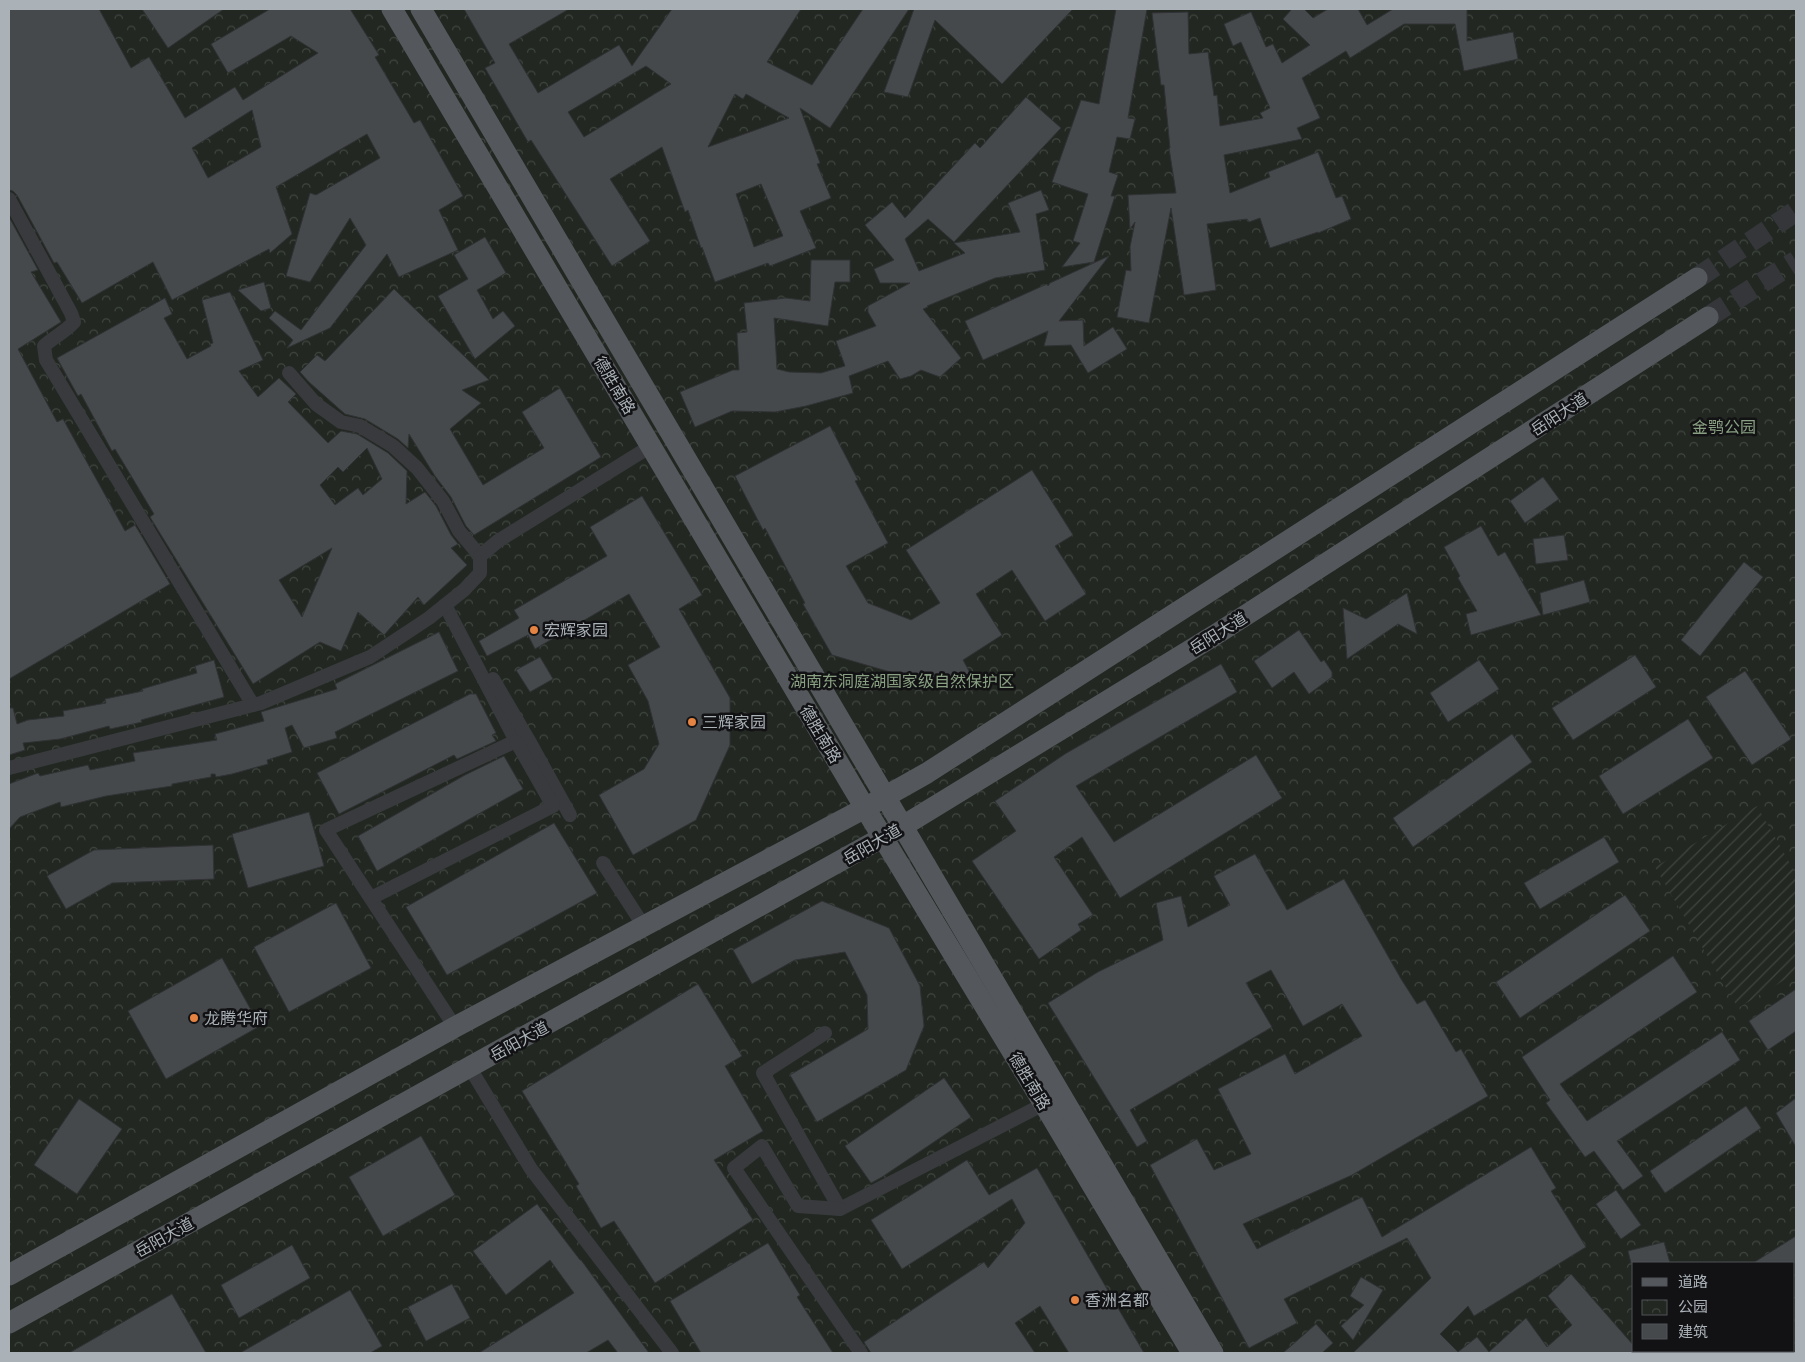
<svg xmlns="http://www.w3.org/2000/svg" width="1805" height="1362" font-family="Quicksand,'Noto Sans SC',sans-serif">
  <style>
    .park { fill: url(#park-crowns); fill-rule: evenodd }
    .garden { fill: url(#garden-furrows) }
    .building { fill: #46494c; stroke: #313235; fill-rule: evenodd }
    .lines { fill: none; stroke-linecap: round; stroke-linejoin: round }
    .primary-tunnel { stroke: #343639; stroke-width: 21; stroke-dasharray: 21 11; stroke-linecap: butt }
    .street { stroke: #383a3d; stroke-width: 14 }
    .primary { stroke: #54585c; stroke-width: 21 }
    .poi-dot { fill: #e58343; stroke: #121214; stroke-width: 2 }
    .labels { text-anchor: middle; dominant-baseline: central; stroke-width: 5; stroke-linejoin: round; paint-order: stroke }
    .street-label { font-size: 16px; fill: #aab2b8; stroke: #121214 }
    .park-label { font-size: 16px; fill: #89a182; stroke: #121214 }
    .poi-label { font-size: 16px; fill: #aab2b8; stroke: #121214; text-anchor: start }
  </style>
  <defs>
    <pattern id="park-crowns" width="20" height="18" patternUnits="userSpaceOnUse" patternTransform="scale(1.25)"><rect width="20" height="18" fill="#222821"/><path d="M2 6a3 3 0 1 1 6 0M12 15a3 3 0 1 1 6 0" fill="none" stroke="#3f453f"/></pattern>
    <pattern id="garden-furrows" width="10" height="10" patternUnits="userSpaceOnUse" patternTransform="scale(1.25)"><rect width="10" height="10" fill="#222821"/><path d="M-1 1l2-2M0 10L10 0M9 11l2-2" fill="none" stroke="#3f453f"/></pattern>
  </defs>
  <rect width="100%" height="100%" fill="#171719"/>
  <path class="park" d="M9,9H1796V1353H9ZM1634,1263H1794V1351H1634Z"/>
  <path class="garden" d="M1757,806L1796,874V973L1738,1008L1655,867Z"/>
  <g class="building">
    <path d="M9,9H99L131,68L149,57L185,118L235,87L243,100L318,53L291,36L228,73L211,44L270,9H350L379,55L375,57L414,123L420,120L463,196L439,210L458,250L399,277L387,254L330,328L287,348L293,340L269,318L275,311L301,330L366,245L350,218L310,282L286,276L310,193L316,195L380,158L367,134L276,187L292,234L270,253L269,249L172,300L153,262L82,303L57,262L54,263L17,195L13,191L9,190ZM252,110L261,147L208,178L192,148Z"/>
    <path d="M142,9H224L168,48Z"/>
    <path d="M464,9H569L509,44L538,93L619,45L632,66L672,9H801L767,62L812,85L863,9H909L830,128L800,108L820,163L817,164L831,198L800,211L816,248L770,266L768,263L715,282L702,247L701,248L688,210L685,212L662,147L610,179L650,241L612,266L531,140L528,142L485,68L495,63ZM646,66L671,84L584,137L568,112ZM735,94L743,99L746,94L789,118L708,147ZM761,184L783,236L754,247L736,194Z"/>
    <path d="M914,9H1073L1002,84L935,20L908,97L884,92Z"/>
    <path d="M1116,9H1147L1128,118L1135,119L1130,139L1117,137L1109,172L1118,175L1111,196H1115L1094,262L1062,267L1080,243L1073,241L1088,194L1052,182L1081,100L1099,104Z"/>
    <path d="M1292,9H1304L1313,18L1328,9H1358L1367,25L1393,9H1467V41L1513,32L1518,59L1464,71L1455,24H1404L1350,58L1346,51L1302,78L1320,118L1297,128L1302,139L1224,155L1230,193L1270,177L1268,172L1318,152L1336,198L1342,196L1351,219L1318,233V232L1270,248L1260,218L1249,222L1247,219L1207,224L1216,290L1184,295L1171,208L1149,323L1117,317L1126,270L1131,271L1130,247L1135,222L1130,229L1128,195L1176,193L1169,148H1170L1164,85H1161L1152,13L1188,12L1189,54L1208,52L1214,96L1217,95L1220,126L1263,118L1260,113L1270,108L1241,42L1233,46L1224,24L1251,12L1266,47L1273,44L1282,63L1310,45L1283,19Z"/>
    <path d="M1026,97L1061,128L954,242L928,219L905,239L919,271L965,253L954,243L1020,232L1008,203L1041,190L1049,210L1036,214L1045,270L995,278L927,306L928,307L923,309L961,358L940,377L921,370L911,376L900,379L888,361L849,376L853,393L806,406L775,412L732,411L695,427L680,392L733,370H739L737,333L747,332L744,303L786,298L810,301L811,260H850V282H835L828,326L774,318L777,369L789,372L821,373L845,366L836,341L876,326L868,312V306L910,283H880L874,269L894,260L865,225L892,202L905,218L975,143L980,148Z"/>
    <path d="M9,217L38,270L31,272L61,322L18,349L57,422L63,419L125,531L135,525L170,584L9,679Z"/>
    <path d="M485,237L506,273L477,290L493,319L503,311L515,326L475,359L438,296L468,279L454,255Z"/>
    <path d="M1109,256L1059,321L1083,320L1084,346L1113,327L1127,349L1088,373L1071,345L1044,346L1048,331L983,360L965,321L1047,284L1048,286L1050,283Z"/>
    <path d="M264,282L271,308L261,311L238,290Z"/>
    <path d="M394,289L489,380L462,390L481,403L450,429L483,485L544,448L522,412L560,388L601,457L474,535L466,526L451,497L435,476L409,434L408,448L398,439L365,419L345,414L309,382L300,372L317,355L325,361Z"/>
    <path d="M230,292L263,360L239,371L258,397L279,378L296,394L288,402L328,443L341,431L357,434L388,453L407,471L406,504L425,492L436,506L451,535L458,544L451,548L467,565L424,605L418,597L384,635L358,612L341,651L320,642L253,684L150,517L154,514L115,449L112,451L81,394L78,396L57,358L165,298L172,314L164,318L187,359L211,346L210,344L213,343L202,300ZM367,448L382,479L363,495L358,488L335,505L320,485L338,467L343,472ZM332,548L302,617L279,580Z"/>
    <path d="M830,426L858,480L855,481L888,543L846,566L868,603L911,620L940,603L906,550L1032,470L1073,535L1055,546L1086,594L1045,621L1012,570L976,594L1002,635L963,660L970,673L945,688L832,655L803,604L805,603L765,528L763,530L735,476Z"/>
    <path d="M1543,477L1559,499L1525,523L1510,501Z"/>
    <path d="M642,496L702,595L679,609L730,698V745L696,820L633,855L599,795L644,769L659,744L648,701L628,665L660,647L629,594L535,649L528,635L487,656L479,641L519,618L514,610L607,556L590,527Z"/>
    <path d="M1481,526L1498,556L1505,552L1541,615L1471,635L1466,614L1477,611L1458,578L1460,576L1444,547Z"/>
    <path d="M1564,535L1568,560L1536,564L1533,539Z"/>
    <path d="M1744,562L1763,577L1700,656L1681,640Z"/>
    <path d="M1584,580L1590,602L1543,615L1540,593Z"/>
    <path d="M1407,593L1417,634L1398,624L1347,659L1343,608L1366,619Z"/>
    <path d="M1299,630L1321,662L1324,660L1332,672V677L1309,694L1294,672L1272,688L1254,661Z"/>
    <path d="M439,632L458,671L335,732L337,738L304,748L292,725L285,728L292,752L267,760L268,764L232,774L216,777L215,774H211V777L172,784V786L106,796L61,807L60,802L20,817L9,829V784L38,773L40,776L88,765L90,770L135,761L133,753L217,740L215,734L264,721L261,712L337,689L335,684Z"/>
    <path d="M1635,655L1656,687L1573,740L1552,708Z"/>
    <path d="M540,657L553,679L530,692L516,670Z"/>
    <path d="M214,660L224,697L141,720L142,722L110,729L109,726L60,739L23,743L25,750L9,755V708H13L17,724L28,720L64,716L63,711L106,703L105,699L143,691L142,689L197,673L195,666Z"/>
    <path d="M1479,660L1499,689L1448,722L1430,693Z"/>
    <path d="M1221,664L1237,692L1076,786L1114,842L1256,755L1282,798L1120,898L1082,837L1054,857L1093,915L1078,924L1081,930L1039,959L972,861L1016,831L995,801L1065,754Z"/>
    <path d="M1745,671L1791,739L1752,765L1706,697Z"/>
    <path d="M470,694H476L496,733L492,735L496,741L457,759L454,755L339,814L317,773Z"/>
    <path d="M1688,719L1713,758L1623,814L1599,776Z"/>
    <path d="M1512,734L1532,762L1413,847L1393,818Z"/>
    <path d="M504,756L523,789L377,871L358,836L465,775Z"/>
    <path d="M309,812L324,866L248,888L232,834Z"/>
    <path d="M554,823L597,893L447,975L406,907Z"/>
    <path d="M1604,837L1619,862L1540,909L1524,883Z"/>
    <path d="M213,845L214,879L112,883L66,909L47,876L94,850Z"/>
    <path d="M1255,854L1287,910L1344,879L1401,979L1417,1004L1425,1000L1456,1052L1461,1049L1488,1096L1352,1175L1243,1224L1257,1249L1362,1197L1382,1237L1531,1147L1556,1188L1551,1191L1586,1247L1474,1316L1468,1306L1440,1334L1458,1352L1477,1337L1489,1352L1526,1318L1547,1347L1572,1325L1548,1296L1571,1274L1634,1346V1351H1638L1640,1353H1353L1431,1278L1407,1238L1284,1299L1297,1323L1249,1348L1150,1165L1197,1139L1214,1170L1251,1154L1218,1089L1285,1054L1295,1074L1362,1036L1342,1004L1303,1026L1271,970L1246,983L1272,1027L1130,1110L1147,1141L1137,1147L1048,1003L1098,972L1163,940L1156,903L1181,896L1188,927L1230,905L1214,876Z"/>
    <path d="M1625,895L1650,931L1520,1018L1496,982Z"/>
    <path d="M822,901L889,928L920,986L924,1026L906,1070L817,1122L790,1075L868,1029L867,995L845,952L795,960L752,984L733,950Z"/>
    <path d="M336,903L371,968L289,1012L254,947Z"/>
    <path d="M1673,956L1697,992L1560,1084L1587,1121L1722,1032L1740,1060L1617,1141L1643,1176L1623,1190L1594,1151L1585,1157L1546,1103L1550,1100L1522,1057Z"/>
    <path d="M222,958L260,1026L166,1079L128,1011Z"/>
    <path d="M698,984L742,1056L725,1066L763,1131L714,1160L753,1220L655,1283L614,1221L601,1228L576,1186L579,1184L522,1091Z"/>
    <path d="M1796,989V1031L1768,1050L1749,1021Z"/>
    <path d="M944,1078L971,1117L882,1177L871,1183L845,1146Z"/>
    <path d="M1796,1098V1147L1776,1113Z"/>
    <path d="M79,1099L122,1129L77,1194L34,1165Z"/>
    <path d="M1746,1106L1761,1128L1665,1193L1650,1171Z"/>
    <path d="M421,1136L455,1195L383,1236L349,1177Z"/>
    <path d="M967,1160L989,1195L1037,1168L1144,1353H1069L1040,1306L1015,1323L1035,1353H871L864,1342L984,1262L988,1268L1025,1223L1012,1199L902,1269L871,1220Z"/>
    <path d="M1616,1190L1641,1225L1621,1239L1596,1204Z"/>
    <path d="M537,1204L580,1260H581L649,1353H618L608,1340L586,1353H479L574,1293L550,1260L506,1295L473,1251Z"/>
    <path d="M1796,1236V1263H1753Z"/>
    <path d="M1664,1242L1670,1263H1631L1628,1251Z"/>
    <path d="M768,1243L800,1295L797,1297L833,1353H701L670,1301Z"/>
    <path d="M292,1245L310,1278L239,1318L221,1285Z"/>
    <path d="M1361,1277L1383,1290L1353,1340L1341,1326L1364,1305L1350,1296Z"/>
    <path d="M452,1284L470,1318L426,1341L408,1307Z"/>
    <path d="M350,1290L382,1346L370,1353H240Z"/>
    <path d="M172,1294L206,1353H69Z"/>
    <path d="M1316,1324L1333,1343L1322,1353H1283Z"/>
  </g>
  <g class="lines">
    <g class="primary-tunnel">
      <path d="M1697,278L1796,211"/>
      <path d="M1708,317L1796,261"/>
    </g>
    <g class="street">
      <path d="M9,199L71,313L74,322C65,332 54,337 44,346L46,360L253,705"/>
      <path d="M289,373L316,404L341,422L360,426L393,446L417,468L443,501L459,531L480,556"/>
      <path d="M445,605L516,741L326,830L455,1027"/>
      <path d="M493,679L528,739L570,815"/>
      <path d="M9,768L261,703L370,657L429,618L464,590L480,573V556L498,541L651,446"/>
      <path d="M603,863L643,925"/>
      <path d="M371,898L553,806L516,741"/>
      <path d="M825,1033L763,1073L840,1209L1044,1104"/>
      <path d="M470,1068L531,1169L672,1353"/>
      <path d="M840,1209L798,1206L762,1146L734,1168L861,1353"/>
    </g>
    <g class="primary">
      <path d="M392,9L865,808L1044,1104L1192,1353"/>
      <path d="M421,9L1213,1353"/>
      <path d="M9,1275L455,1027L865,808L927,773L1697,278"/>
      <path d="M9,1323L903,826L1215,635L1708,317"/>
    </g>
  </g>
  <g class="poi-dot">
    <circle cx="534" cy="630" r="5"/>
    <circle cx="692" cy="722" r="5"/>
    <circle cx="194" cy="1018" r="5"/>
    <circle cx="1075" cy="1300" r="5"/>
  </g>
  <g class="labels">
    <g class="street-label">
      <text transform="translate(615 385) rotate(59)">德胜南路</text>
      <text transform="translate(1559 414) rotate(-33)">岳阳大道</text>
      <text transform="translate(1218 633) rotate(-32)">岳阳大道</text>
      <text transform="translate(821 734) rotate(59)">德胜南路</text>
      <text transform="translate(872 844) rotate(-30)">岳阳大道</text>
      <text transform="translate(519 1041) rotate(-29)">岳阳大道</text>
      <text transform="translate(1030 1081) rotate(59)">德胜南路</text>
      <text transform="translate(164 1237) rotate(-29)">岳阳大道</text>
    </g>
    <g class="park-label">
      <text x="1724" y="427">金鹗公园</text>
      <text x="902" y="681">湖南东洞庭湖国家级自然保护区</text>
    </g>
    <g class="poi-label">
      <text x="544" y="630">宏辉家园</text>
      <text x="702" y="722">三辉家园</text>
      <text x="204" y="1018">龙腾华府</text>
      <text x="1085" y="1300">香洲名都</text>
    </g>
  </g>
  <rect width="1805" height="1362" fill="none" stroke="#aab2b8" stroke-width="20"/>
  <rect x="1632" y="1262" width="162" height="90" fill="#121214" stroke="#4f5256"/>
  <rect x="1642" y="1278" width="25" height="8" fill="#54585c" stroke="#4f5256"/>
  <text x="1678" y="1287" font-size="15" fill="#aab2b8">道路</text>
  <rect x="1642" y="1300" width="25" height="15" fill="url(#park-crowns)" stroke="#4f5256"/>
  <text x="1678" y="1312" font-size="15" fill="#aab2b8">公园</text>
  <rect x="1642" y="1324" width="25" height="15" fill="#46494c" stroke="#4f5256"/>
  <text x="1678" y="1337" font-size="15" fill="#aab2b8">建筑</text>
</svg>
